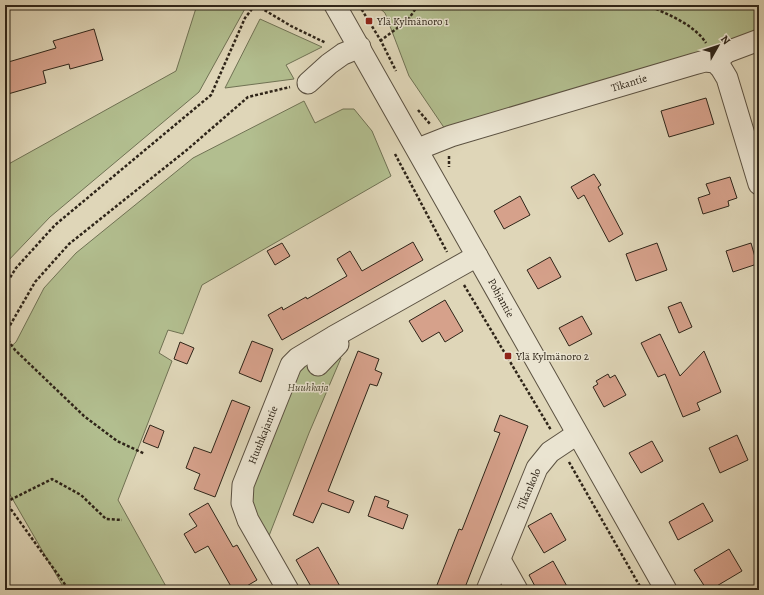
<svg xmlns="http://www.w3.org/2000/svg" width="764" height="595" font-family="Alegreya,serif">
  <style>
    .green { fill: #b2be8f; stroke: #707254 }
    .building { fill: #d6a18b; stroke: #2f2519 }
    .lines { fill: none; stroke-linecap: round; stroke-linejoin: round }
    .minor-casing { stroke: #5b5141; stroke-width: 23 }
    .path { stroke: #2f2519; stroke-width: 2.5; stroke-dasharray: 3 2; stroke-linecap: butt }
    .minor { stroke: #eae4d1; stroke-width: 21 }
    .poi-dot { fill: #8f2418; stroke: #eae4d1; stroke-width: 1.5 }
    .labels { text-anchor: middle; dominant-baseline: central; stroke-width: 3; stroke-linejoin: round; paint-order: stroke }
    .poi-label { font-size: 11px; fill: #2f2519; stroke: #eae4d1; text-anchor: start }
    .street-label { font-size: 11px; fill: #2f2519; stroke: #eae4d1 }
    .park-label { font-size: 11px; font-style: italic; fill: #504b36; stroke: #eae4d1 }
  </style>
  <rect width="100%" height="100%" fill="#dfd6b8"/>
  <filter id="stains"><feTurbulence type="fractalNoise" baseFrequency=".005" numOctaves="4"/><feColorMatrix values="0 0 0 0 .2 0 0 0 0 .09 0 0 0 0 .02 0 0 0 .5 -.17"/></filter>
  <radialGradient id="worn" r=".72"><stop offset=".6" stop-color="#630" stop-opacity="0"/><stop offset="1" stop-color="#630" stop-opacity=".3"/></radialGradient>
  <g class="green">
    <path d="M197,5H247L199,92L50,217L5,264V166L176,71Z"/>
    <path d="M376,5H759V31L706,51L445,129L409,76L385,13Z"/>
    <path d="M260,19L322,47L286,65L294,79L225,88Z"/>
    <path d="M304,101L315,123L343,109H354L372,131L391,176L202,285L183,334L168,330L159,353L172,361L118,500L168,590H65L5,486V352L16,342L44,288L76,253L193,158Z"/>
    <path d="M319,350L341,358L309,433L267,541L249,509L252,477L294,373Z"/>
  </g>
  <g class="building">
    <path d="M94,29L103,60L70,69L69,64L43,71L46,83L8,94L5,82V63L56,48L53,41Z"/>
    <path d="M706,98L714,124L669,137L661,111Z"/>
    <path d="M594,174L601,185L598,187L623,234L609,242L584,195L578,199L571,187Z"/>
    <path d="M730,177L737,198L728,201L729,206L703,214L698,198L710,194L706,184Z"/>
    <path d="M520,196L530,215L504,229L494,211Z"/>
    <path d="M413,242L423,260L282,340L268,315L282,307L283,310L306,297L307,299L347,276L337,259L350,251L362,271Z"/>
    <path d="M282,243L290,256L275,265L267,251Z"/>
    <path d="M657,243L667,270L636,281L626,254Z"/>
    <path d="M751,243L757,264L733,272L726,251Z"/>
    <path d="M550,257L561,277L538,289L527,270Z"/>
    <path d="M445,300L463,331L445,342L439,332L422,342L409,321Z"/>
    <path d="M681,302L692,327L679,333L668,307Z"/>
    <path d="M582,316L592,334L569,346L559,328Z"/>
    <path d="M660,334L680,376L704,351L721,392L697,403L700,410L683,417L665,374L658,377L641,343Z"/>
    <path d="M252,341L273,349L261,382L239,373Z"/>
    <path d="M180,342L194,348L187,364L174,359Z"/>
    <path d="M358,351L379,359L375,370L382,373L377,386L370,384L328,491L354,501L349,513L322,503L313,523L293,515Z"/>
    <path d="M608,374L610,378L615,375L626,395L604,407L593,387L598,384L596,381Z"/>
    <path d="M232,400L250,407L215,497L194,489L200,474L186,468L194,447L211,453Z"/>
    <path d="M500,415L528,426L464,590H435L459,529L462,530L500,433L494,431Z"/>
    <path d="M150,425L164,431L158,448L143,442Z"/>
    <path d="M737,435L748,460L720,473L709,448Z"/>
    <path d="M652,441L663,461L641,473L629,453Z"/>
    <path d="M375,496L389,501L387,507L408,515L403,529L368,516Z"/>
    <path d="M208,503L233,547L237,545L257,580L240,590H233L208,546L195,553L184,534L197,526L189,514Z"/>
    <path d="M703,503L713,521L678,540L669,522Z"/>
    <path d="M551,513L566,540L544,553L528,526Z"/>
    <path d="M318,547L342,590H313L296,560Z"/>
    <path d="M729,549L742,571L710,590H707L694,570Z"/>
    <path d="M553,561L569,590H537L529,575Z"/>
  </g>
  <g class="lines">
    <defs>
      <g id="minor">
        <path d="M335,5L666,590"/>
        <path d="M715,62L727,52L759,40"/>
        <path d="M308,83L329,64L343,54L360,47"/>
        <path d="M418,149L451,136L694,64L705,61L715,62L721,68L727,78L759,184"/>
        <path d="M318,365L338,344"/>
        <path d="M500,560L517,590"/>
        <path d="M288,590L248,520L242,503L243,485L291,365L298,358L333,337L477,256"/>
        <path d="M487,590L537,468L550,452L577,434"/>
      </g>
    </defs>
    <use href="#minor" class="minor-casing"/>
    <g class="path">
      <path d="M256,5L291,26L326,43"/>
      <path d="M359,5L381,41L396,71"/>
      <path d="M647,5C667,14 694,24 706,43"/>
      <path d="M380,41L408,20L418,5"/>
      <path d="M418,110L430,124"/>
      <path d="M395,154L447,252"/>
      <path d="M449,156V167"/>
      <path d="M464,285L551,430"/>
      <path d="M5,286L16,268L55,225L211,95L245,18L255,5"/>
      <path d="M5,334L35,282L69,244L188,149L248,97L290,87"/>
      <path d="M5,336L15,350L84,416L117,441L145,454"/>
      <path d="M569,462L642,590"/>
      <path d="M5,501L69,590"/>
      <path d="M6,502L52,479L81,495L106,519L122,520"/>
    </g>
    <use href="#minor" class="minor"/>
  </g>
  <g class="poi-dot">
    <rect x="365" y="17" width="8" height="8" rx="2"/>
    <rect x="504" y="352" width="8" height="8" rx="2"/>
  </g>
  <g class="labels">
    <g class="poi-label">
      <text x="377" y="21">Ylä Kylmänoro 1</text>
      <text x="516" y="356">Ylä Kylmänoro 2</text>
    </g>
    <g class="street-label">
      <text transform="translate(629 83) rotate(-17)">Tikantie</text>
      <text transform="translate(501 298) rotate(61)">Pohjantie</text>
      <text transform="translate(263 435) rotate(-68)">Huuhkajantie</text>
      <text transform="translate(529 489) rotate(-67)">Tikankolo</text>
    </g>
    <g class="park-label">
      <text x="308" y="387">Huuhkaja</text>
    </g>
  </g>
  <rect width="764" height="595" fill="none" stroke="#dfd6b8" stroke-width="20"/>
  <rect x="6" y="6" width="752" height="583" fill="none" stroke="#2f2519" stroke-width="2"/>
  <rect x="10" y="10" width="744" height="575" fill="none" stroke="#2f2519"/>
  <g transform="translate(718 46) rotate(51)" stroke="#eae4d1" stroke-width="3" paint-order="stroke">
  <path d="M0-3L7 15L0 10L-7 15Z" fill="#2f2519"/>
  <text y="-6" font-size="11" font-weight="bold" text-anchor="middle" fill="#2f2519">N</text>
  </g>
  <rect width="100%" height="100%" filter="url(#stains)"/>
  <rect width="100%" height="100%" fill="url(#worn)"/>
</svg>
